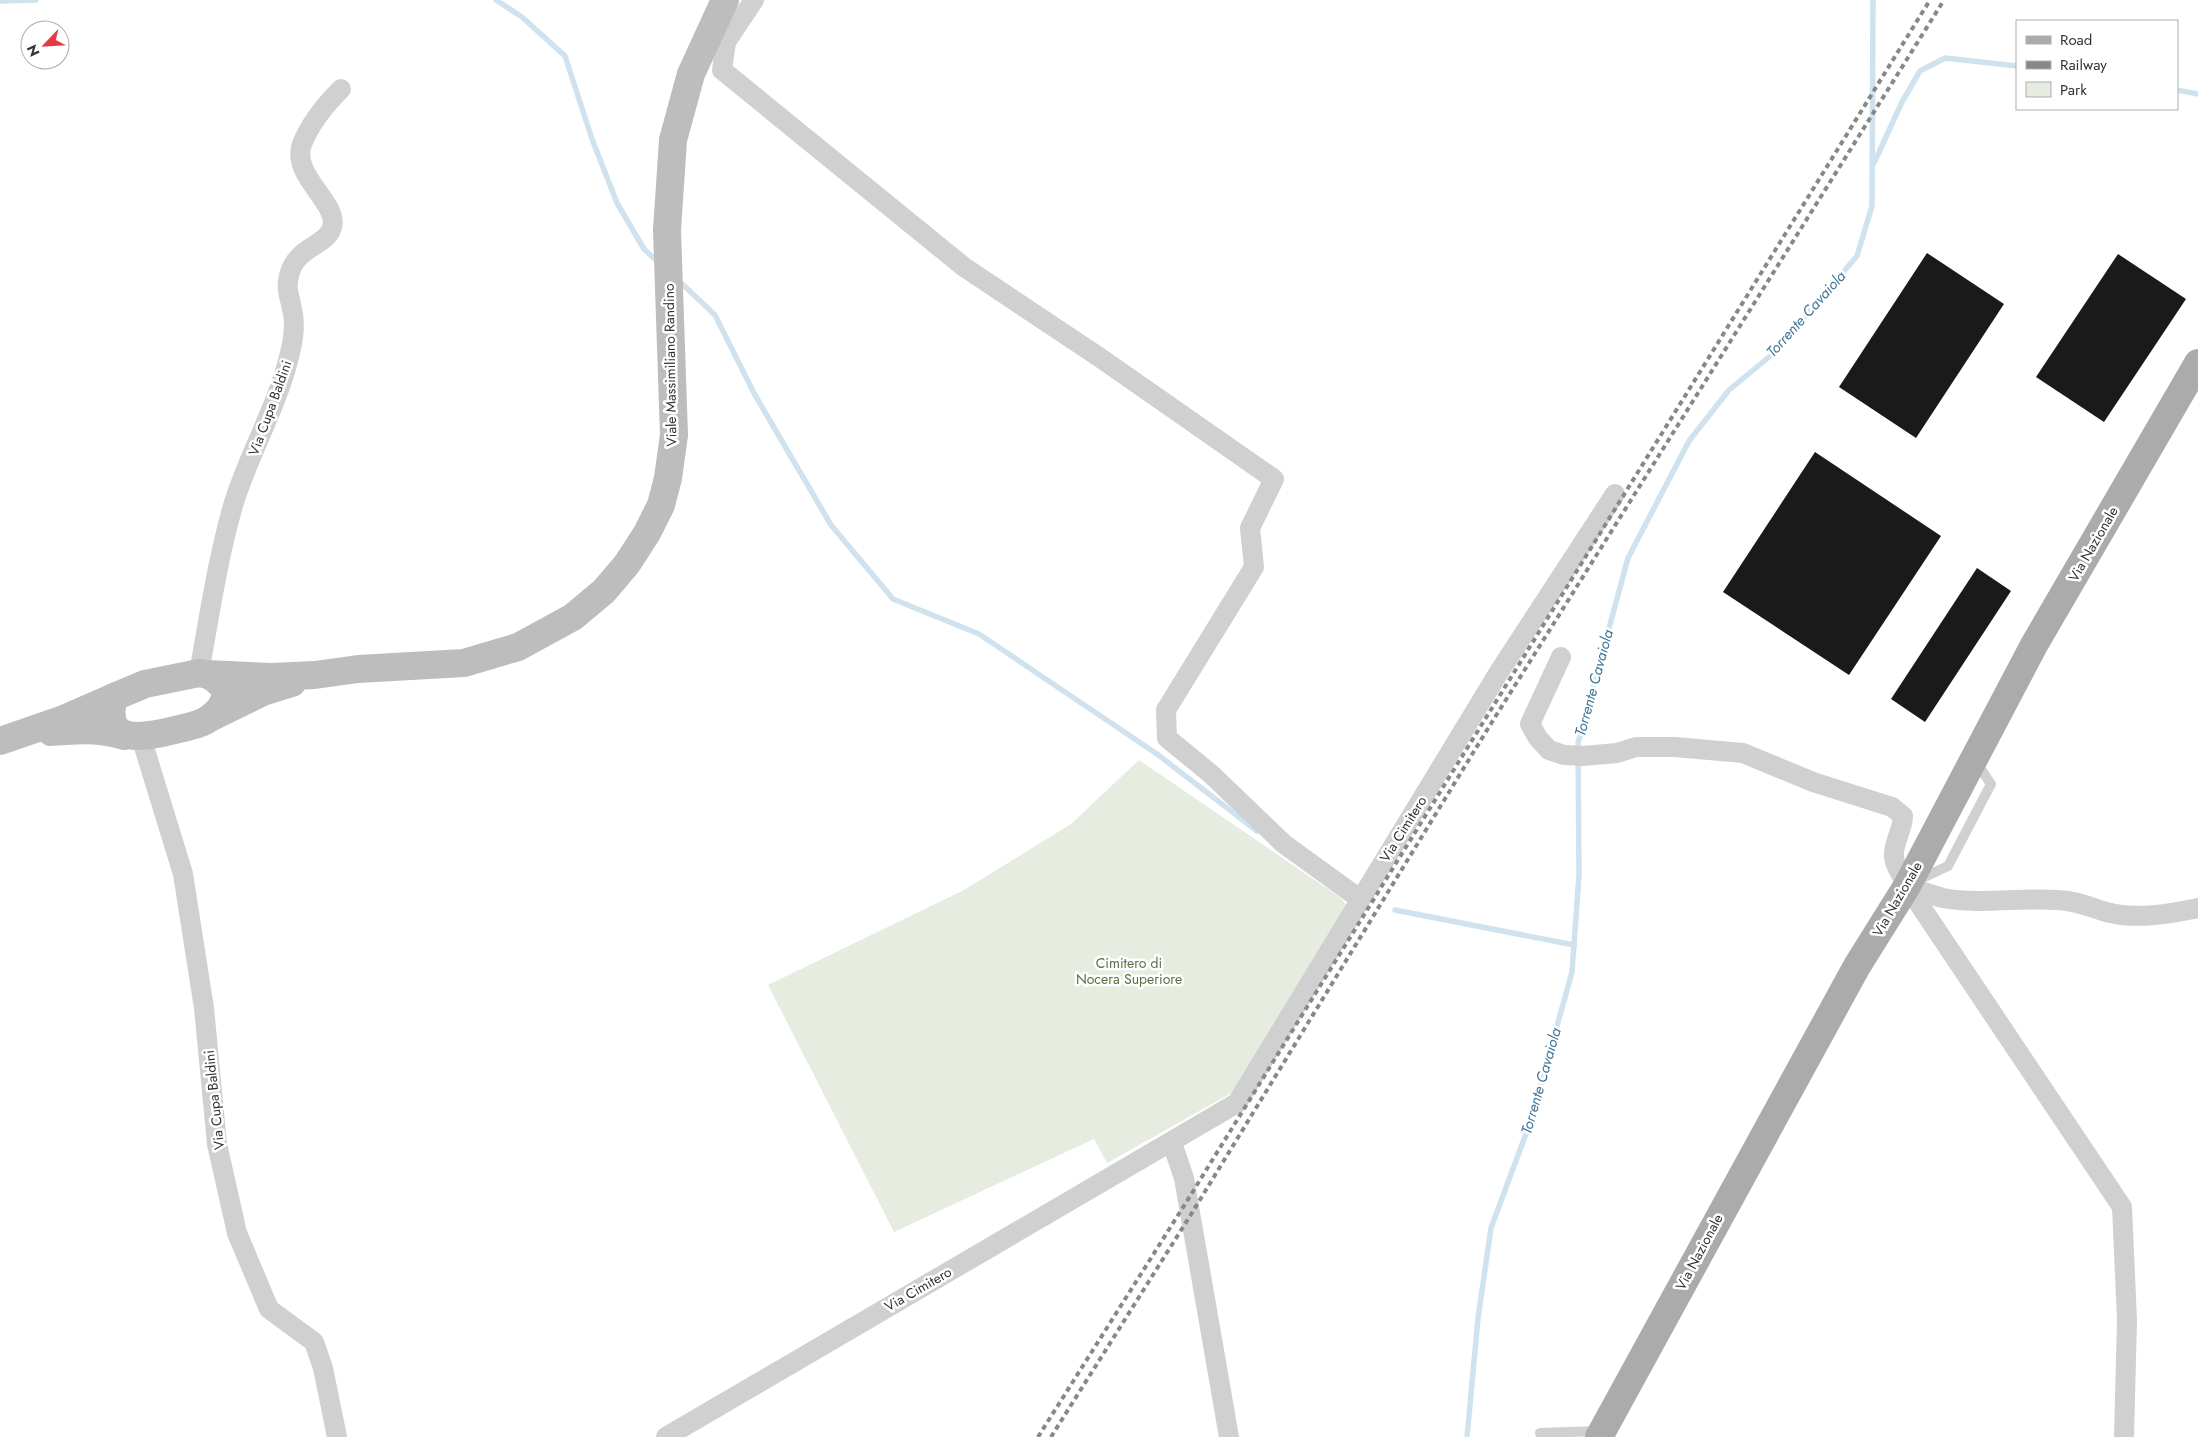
<svg xmlns="http://www.w3.org/2000/svg" width="2198" height="1437" font-family="Jost,sans-serif">
  <style>
    .green { fill: #e6ecdf }
    .lines { fill: none; stroke-linecap: round; stroke-linejoin: round }
    .stream { stroke: #cfe2ee; stroke-width: 5.5 }
    .building { fill: #1a1a1a }
    .lane { stroke: #d0d0d0; stroke-width: 10 }
    .street { stroke: #d0d0d0; stroke-width: 20 }
    .secondary { stroke: #bdbdbd; stroke-width: 28 }
    .primary { stroke: #ababab; stroke-width: 28 }
    .rail { stroke: #888; stroke-width: 4; stroke-dasharray: 5 4; stroke-linecap: butt }
    .labels { text-anchor: middle; dominant-baseline: central; stroke-width: 5; stroke-linejoin: round; paint-order: stroke }
    .street-label { font-size: 14px; fill: #333; stroke: #fff }
    .park-label { font-size: 14px; fill: #56703f; stroke: #fff }
    .water-label { font-size: 15px; font-style: italic; fill: #3f7597; stroke: #fff }
  </style>
  <rect width="100%" height="100%" fill="#fff"/>
  <path class="green" d="M1139,760L1341,898L1347,906L1244,1086L1107,1163L1094,1139L894,1232L768,985L964,890L1071,824Z"/>
  <g class="lines">
    <g class="stream">
      <path d="M496,0L522,17L565,56L592,139L617,203L644,249L658,262"/>
      <path d="M0,1L36,0"/>
      <path d="M2177,90L2198,94"/>
      <path d="M1874,163L1902,102L1920,71L1945,58L2017,66"/>
      <path d="M678,280L715,315L755,395L831,525L893,599L979,634L1157,754L1257,831"/>
      <path d="M1395,910L1574,945"/>
      <path d="M1467,1437L1478,1318L1491,1228L1530,1123L1572,972L1579,875L1578,743L1628,558L1689,441L1729,390L1775,352L1857,256L1872,206L1873,0"/>
    </g>
  </g>
  <g class="building">
    <path d="M1927,253L2004,304L1916,438L1839,387Z"/>
    <path d="M2118,254L2186,299L2104,422L2036,377Z"/>
    <path d="M1815,452L1941,536L1849,675L1723,592Z"/>
    <path d="M1977,568L2011,591L1925,722L1891,699Z"/>
  </g>
  <g class="lines">
    <g class="lane">
      <path d="M1918,880L1948,866L1991,784L1976,762"/>
      <path d="M1540,1433L1599,1431"/>
    </g>
    <g class="street">
      <path d="M754,0L726,42L722,70L964,267L1099,357L1274,479L1250,528L1254,567L1166,710L1167,738L1211,774L1284,844L1360,899"/>
      <path d="M1561,657L1530,724L1538,738L1549,750L1564,755L1583,756L1617,753L1636,747H1675L1743,753L1813,782L1892,807L1903,816C1903,830 1893,842 1894,856C1894,865 1903,877 1907,886L2122,1207L2127,1320L2124,1437"/>
      <path d="M199,673C209,618 217,563 232,509C247,457 276,410 289,357C293,342 296,324 292,309C289,293 285,289 290,272C298,247 324,246 331,230C343,205 290,177 302,144C310,124 326,104 341,89"/>
      <path d="M141,737L183,874L204,1008L217,1144L237,1233L269,1309L314,1342L323,1368L337,1437"/>
      <path d="M1907,886C1919,890 1931,895 1943,898C1981,905 2021,897 2058,900C2078,901 2089,907 2106,912C2136,920 2169,914 2198,908"/>
      <path d="M1172,1143L1184,1178L1229,1437"/>
      <path d="M666,1437L1237,1103L1499,672L1615,494"/>
    </g>
    <g class="secondary">
      <path d="M199,673C212,674 220,681 226,692C225,702 220,711 211,717C202,725 186,727 175,730C143,738 101,746 114,697L145,684Z"/>
      <path d="M206,674L271,677L315,675L358,669L464,663L518,647L573,617L604,591L627,564L647,533L661,505L668,478L674,435L667,230L673,140L691,74L725,0"/>
      <path d="M212,717L263,692L292,683"/>
      <path d="M51,732C76,730 99,728 124,736"/>
      <path d="M0,741L61,720L114,697"/>
    </g>
    <path class="primary" d="M1599,1437L1857,966L1907,886L2034,645L2198,363"/>
    <g class="rail">
      <path d="M1038,1437L1187,1201L1930,0"/>
      <path d="M1051,1437L1190,1216L1487,730L1944,0"/>
    </g>
  </g>
  <g class="labels">
    <g class="street-label">
      <text transform="translate(670 365) rotate(-91)">Viale Massimiliano Randino</text>
      <text transform="translate(270 408) rotate(-70)">Via Cupa Baldini</text>
      <text transform="translate(2093 544) rotate(-60)">Via Nazionale</text>
      <text transform="translate(1403 829) rotate(-58)">Via Cimitero</text>
      <text transform="translate(1897 899) rotate(-60)">Via Nazionale</text>
      <text transform="translate(214 1100) rotate(-96)">Via Cupa Baldini</text>
      <text transform="translate(1699 1252) rotate(-62)">Via Nazionale</text>
      <text transform="translate(918 1289) rotate(-30)">Via Cimitero</text>
    </g>
    <g class="park-label">
      <text x="1129" y="963">Cimitero di<tspan x="1129" dy="16">Nocera Superiore</tspan></text>
    </g>
    <g class="water-label">
      <text transform="translate(1806 314) rotate(-48)">Torrente Cavaiola</text>
      <text transform="translate(1594 683) rotate(-75)">Torrente Cavaiola</text>
      <text transform="translate(1541 1081) rotate(-74)">Torrente Cavaiola</text>
    </g>
  </g>
  <rect x="2016" y="20" width="162" height="90" fill="#ffffff" stroke="#adadad"/>
  <rect x="2026" y="36" width="25" height="8" fill="#ababab" stroke="#adadad"/>
  <text x="2060" y="45" font-size="15" fill="#333333">Road</text>
  <rect x="2026" y="61" width="25" height="8" fill="#888888" stroke="#adadad"/>
  <text x="2060" y="70" font-size="15" fill="#333333">Railway</text>
  <rect x="2026" y="82" width="25" height="15" fill="#e6ecdf" stroke="#adadad"/>
  <text x="2060" y="95" font-size="15" fill="#333333">Park</text>
  <g transform="translate(45 45) rotate(245)"><circle r="24" fill="#ffffff" stroke="#adadad"/>
  <path d="M0-4L9 19L0 12L-9 19Z" fill="#e63946"/>
  <text y="-8" font-size="14" font-weight="bold" text-anchor="middle" fill="#333333">N</text>
  </g>
</svg>
